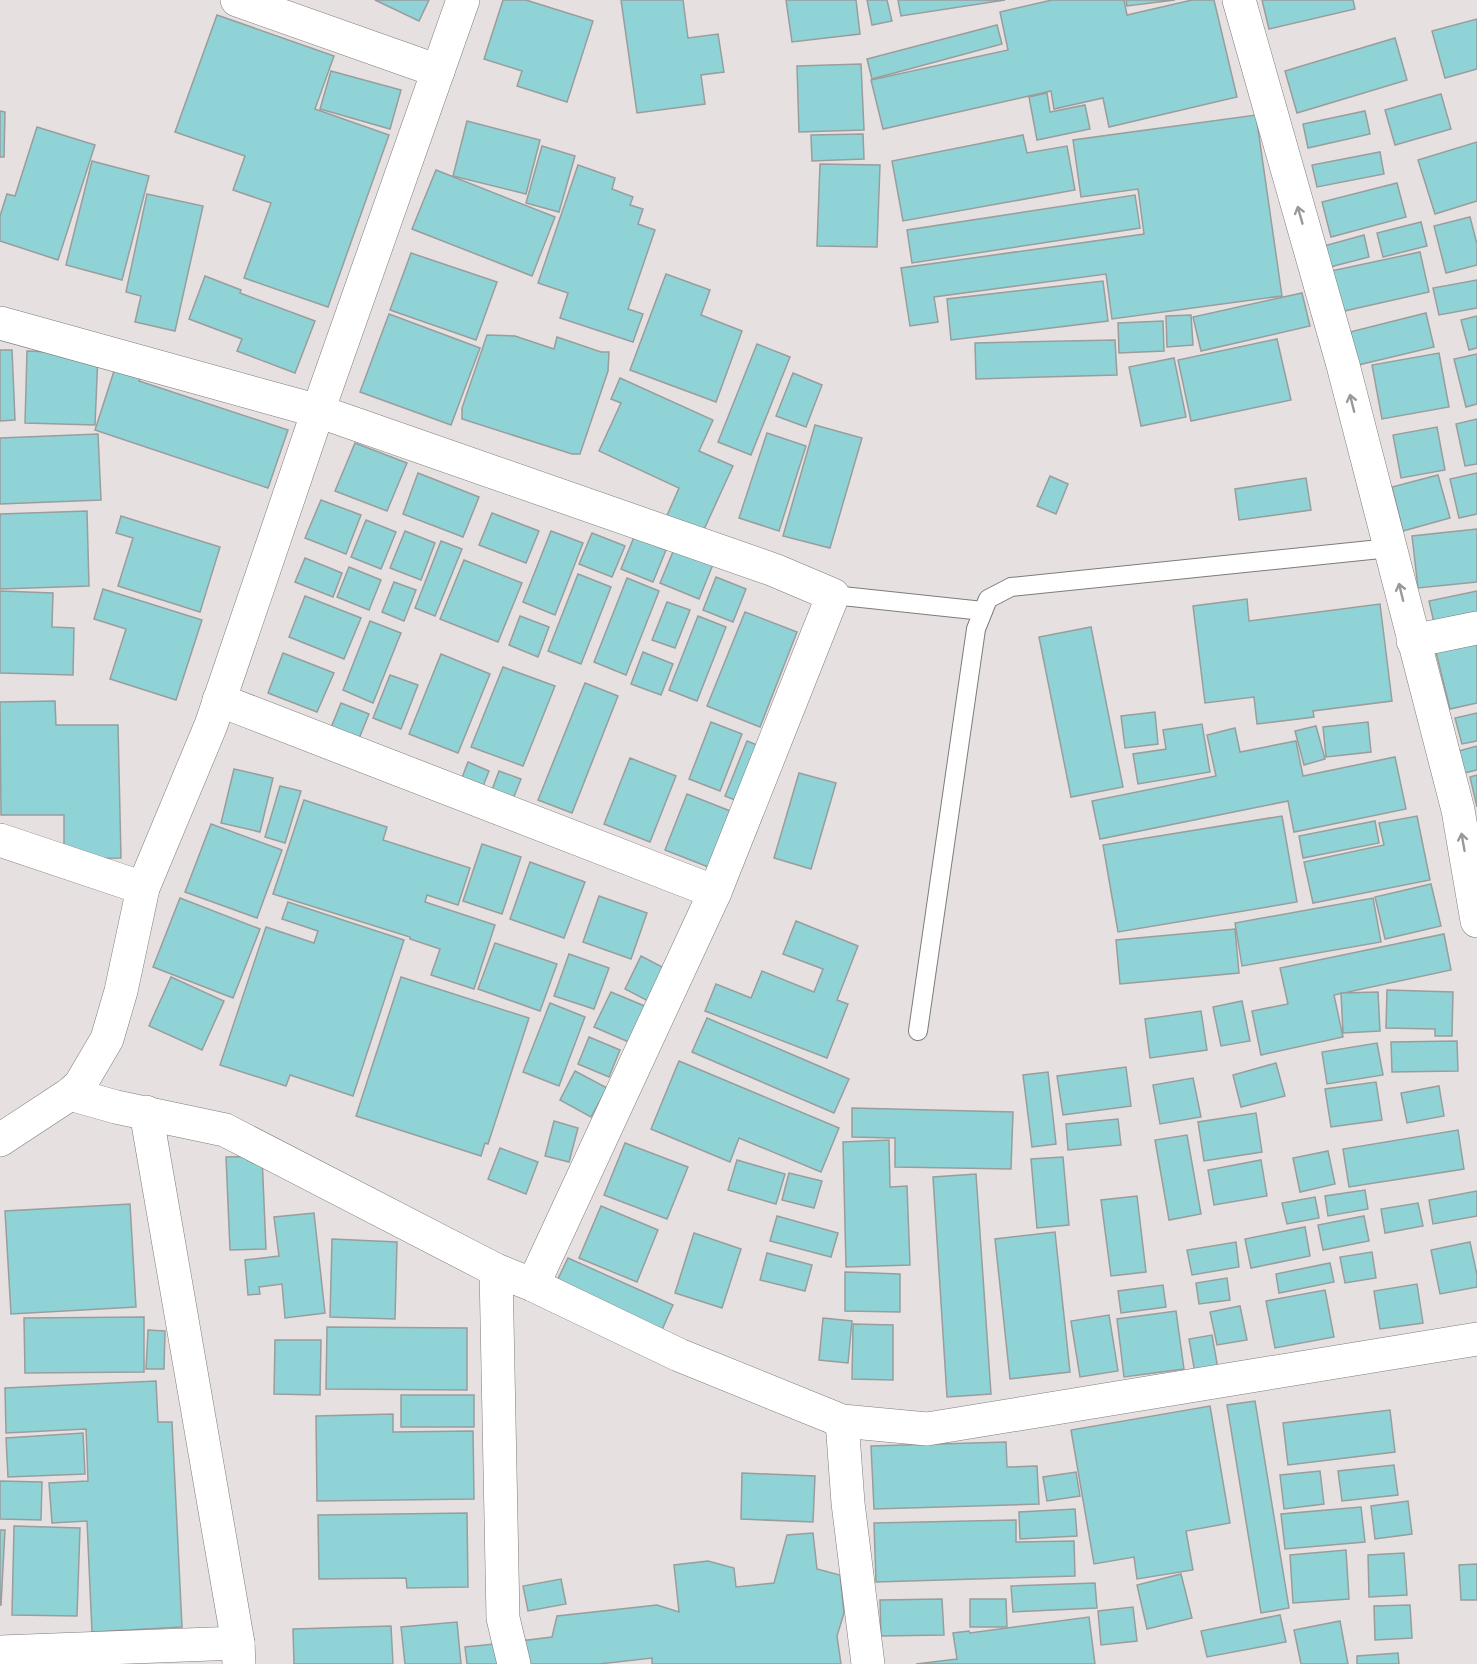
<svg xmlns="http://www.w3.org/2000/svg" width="1477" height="1664" font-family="Georgia,serif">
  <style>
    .building { fill: #8fd3d6; stroke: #999d9d; stroke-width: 1.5 }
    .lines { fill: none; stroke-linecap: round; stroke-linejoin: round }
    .lane-casing { stroke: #7f7b7a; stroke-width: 20 }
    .street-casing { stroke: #7f7b7a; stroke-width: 34 }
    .secondary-casing { stroke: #7f7b7a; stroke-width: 34 }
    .lane { stroke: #fff; stroke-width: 18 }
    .street { stroke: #fff; stroke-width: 33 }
    .secondary { stroke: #fff; stroke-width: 33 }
    .oneway { stroke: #9a9999 }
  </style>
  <rect width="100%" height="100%" fill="#e6e1e0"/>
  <g class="building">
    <path d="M375,0H429L419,21Z"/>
    <path d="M503,0H526L593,21L567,102L517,86L522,71L484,59Z"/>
    <path d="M621,0H683L688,38L718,34L724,72L701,75L705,104L637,113Z"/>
    <path d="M786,0H856L860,34L792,42Z"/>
    <path d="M867,0H887L892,21L872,25Z"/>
    <path d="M898,0H1005L901,16Z"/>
    <path d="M1052,0H1124L1127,15L1192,0H1214L1237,97L1109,127L1103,98L1054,109L1051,91L883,129L871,80L1008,50L1000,12Z"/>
    <path d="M1126,0H1175L1127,6Z"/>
    <path d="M1262,0H1353L1355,9L1269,29Z"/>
    <path d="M217,15L334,56L315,109L389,135L328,307L244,278L271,203L233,190L245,156L175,132Z"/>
    <path d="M1477,19V69L1445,78L1432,31Z"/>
    <path d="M997,25L1002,44L872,79L867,59Z"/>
    <path d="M1395,38L1407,80L1297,113L1285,71Z"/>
    <path d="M861,64L864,130L799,132L797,66Z"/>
    <path d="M331,71L401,90L390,129L320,109Z"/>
    <path d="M1047,93L1050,112L1085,105L1090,129L1037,140L1029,97Z"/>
    <path d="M1441,94L1451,129L1395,145L1385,110Z"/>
    <path d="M0,111L5,112L4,157H0Z"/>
    <path d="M1365,111L1370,134L1308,148L1303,124Z"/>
    <path d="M1256,115L1282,296L1112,319L1106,274L934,297L938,322L910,326L901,268L1144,234L1138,189L1081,197L1073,140Z"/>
    <path d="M467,121L540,140L526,194L453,176Z"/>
    <path d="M37,127L95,145L58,260L0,241V216L7,194L15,196Z"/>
    <path d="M863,134L864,159L812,161L811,135Z"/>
    <path d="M1023,135L1027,153L1067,146L1075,190L903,221L892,161Z"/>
    <path d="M1477,142V201L1435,214L1418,160Z"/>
    <path d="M542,146L575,156L559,212L526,203Z"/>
    <path d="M1380,152L1384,174L1317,187L1312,165Z"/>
    <path d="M92,161L149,176L122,280L66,265Z"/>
    <path d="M820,164L880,165L877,247L817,246Z"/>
    <path d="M578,165L615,178L612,189L633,197L630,205L643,209L638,224L655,230L628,309L643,314L633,342L560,318L568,293L538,283Z"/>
    <path d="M436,170L555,217L532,276L412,229Z"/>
    <path d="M1397,183L1406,217L1331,237L1322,202Z"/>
    <path d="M147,194L203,206L175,331L135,322L141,296L126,292Z"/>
    <path d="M1135,195L1140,228L912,263L907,230Z"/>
    <path d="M1470,217L1477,244V265L1446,273L1434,226Z"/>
    <path d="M1421,222L1427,246L1383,257L1377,233Z"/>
    <path d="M1364,235L1369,257L1330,267L1324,246Z"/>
    <path d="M1420,252L1429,292L1340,312L1331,271Z"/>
    <path d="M411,253L497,282L476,340L390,310Z"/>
    <path d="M666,274L710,290L701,315L742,331L716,402L630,370Z"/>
    <path d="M205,276L241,290L240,293L315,321L295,373L237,351L242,339L189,319Z"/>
    <path d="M1477,280V308L1439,315L1433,288Z"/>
    <path d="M1103,281L1108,321L951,340L947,299Z"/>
    <path d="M1302,293L1310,326L1201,351L1193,317Z"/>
    <path d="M1426,313L1434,347L1358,365L1350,332Z"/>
    <path d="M389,314L480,348L451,425L360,392Z"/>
    <path d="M1191,315L1193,345L1167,347L1166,316Z"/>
    <path d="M1477,316V348L1469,350L1461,320Z"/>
    <path d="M1163,321L1164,351L1119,353L1118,323Z"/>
    <path d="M487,335L515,336L554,349L557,337L601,352H609L608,371L580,454H572L462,419V408Z"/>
    <path d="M1277,339L1291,400L1191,421L1178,360Z"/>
    <path d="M1115,340L1117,375L976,379L975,343Z"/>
    <path d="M757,344L790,357L751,455L718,442Z"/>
    <path d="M0,350H12L15,420L0,421Z"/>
    <path d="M27,351L98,354L95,425L25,423Z"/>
    <path d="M1439,353L1449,407L1382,419L1372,365Z"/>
    <path d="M1477,354V404L1466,407L1454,359Z"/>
    <path d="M1174,358L1186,417L1141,426L1129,367Z"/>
    <path d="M116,365L142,373L139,381L288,430L268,488L95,430Z"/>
    <path d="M793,373L822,385L806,427L776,416Z"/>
    <path d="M620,378L713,420L699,451L733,466L701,536L665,520L679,488L599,451L621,403L611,399Z"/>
    <path d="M1477,419V464L1465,466L1456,424Z"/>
    <path d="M815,425L862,438L830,548L783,536Z"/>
    <path d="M1437,427L1445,470L1401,478L1393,435Z"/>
    <path d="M767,433L806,446L779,531L739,518Z"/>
    <path d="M98,434L101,500L0,504V438Z"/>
    <path d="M355,443L407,463L387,511L335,491Z"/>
    <path d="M418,473L479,497L463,537L403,514Z"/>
    <path d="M1477,473V514L1459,518L1450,479Z"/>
    <path d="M1438,475L1450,518L1403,531L1392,487Z"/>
    <path d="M1050,476L1068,484L1056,514L1037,506Z"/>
    <path d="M1306,478L1311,510L1239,520L1235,489Z"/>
    <path d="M321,500L361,515L346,554L305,538Z"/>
    <path d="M87,511L89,586L0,589V514Z"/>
    <path d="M492,513L539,531L526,563L479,545Z"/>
    <path d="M121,516L220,547L200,612L118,586L133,538L116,533Z"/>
    <path d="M366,520L396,532L381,569L351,557Z"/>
    <path d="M1477,529V582L1418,588L1412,536Z"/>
    <path d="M405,531L435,543L421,580L390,568Z"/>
    <path d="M551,531L583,543L555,615L523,602Z"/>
    <path d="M592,533L625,546L612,577L579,564Z"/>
    <path d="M634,537L666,550L653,582L621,569Z"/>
    <path d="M441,541L462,549L435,616L415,608Z"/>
    <path d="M675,547L714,562L699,599L660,583Z"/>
    <path d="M305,558L342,573L333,597L295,582Z"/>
    <path d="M464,560L522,583L498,642L440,619Z"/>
    <path d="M349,567L381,580L369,610L337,597Z"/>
    <path d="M578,574L611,587L581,664L548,651Z"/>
    <path d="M716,577L746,589L733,622L703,610Z"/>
    <path d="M627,578L659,591L626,675L594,662Z"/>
    <path d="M394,582L416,590L404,621L382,612Z"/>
    <path d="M103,589L202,620L176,700L110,679L126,629L94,619Z"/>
    <path d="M0,591L53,593L52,627L74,628L73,675L0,673Z"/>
    <path d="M1477,591V617L1435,627L1429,601Z"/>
    <path d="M305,596L361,618L344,659L289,637Z"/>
    <path d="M1247,599L1249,621L1380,604L1392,701L1313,711L1314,717L1257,724L1254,697L1205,703L1193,606Z"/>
    <path d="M667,602L690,610L675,648L652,640Z"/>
    <path d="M745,612L797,632L760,727L707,706Z"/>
    <path d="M520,616L549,627L538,657L509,645Z"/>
    <path d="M698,616L726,627L697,701L669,690Z"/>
    <path d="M370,621L401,633L373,703L343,690Z"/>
    <path d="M1091,627L1123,787L1071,797L1039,637Z"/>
    <path d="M1477,642V703L1450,709L1436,652Z"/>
    <path d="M643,652L673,664L661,695L631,684Z"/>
    <path d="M283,653L334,673L317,712L268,693Z"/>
    <path d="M441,654L490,674L458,753L409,734Z"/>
    <path d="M503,667L555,686L523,766L471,747Z"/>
    <path d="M390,675L418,685L401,729L373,718Z"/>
    <path d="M585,683L618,696L572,813L538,800Z"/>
    <path d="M55,701L56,725H118L121,858L64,859V815H1L0,702Z"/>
    <path d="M341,703L369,714L358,741L330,730Z"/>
    <path d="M1155,712L1158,744L1125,748L1121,716Z"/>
    <path d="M1477,713V741L1462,744L1455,718Z"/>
    <path d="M711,722L742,734L720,791L689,779Z"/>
    <path d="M1368,722L1371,752L1326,757L1323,727Z"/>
    <path d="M1202,724L1210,772L1138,784L1133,754L1166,749L1163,730Z"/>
    <path d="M1316,726L1325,759L1304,765L1295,731Z"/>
    <path d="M1235,728L1240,752L1296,741L1303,776L1395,757L1406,809L1294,832L1288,801L1100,839L1092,801L1216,776L1207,735Z"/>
    <path d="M747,741L767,749L745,804L725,796Z"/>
    <path d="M1477,746V770L1460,774L1455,752Z"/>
    <path d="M630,758L676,776L650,842L604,824Z"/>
    <path d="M468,762L489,771L482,789L461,780Z"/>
    <path d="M234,769L273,778L260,832L221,823Z"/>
    <path d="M499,771L521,779L511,804L490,795Z"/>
    <path d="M799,773L836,783L811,869L774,858Z"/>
    <path d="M1477,775V807L1470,777Z"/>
    <path d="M280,786L301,791L285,843L265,837Z"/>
    <path d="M687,794L738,814L716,870L665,850Z"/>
    <path d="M304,800L387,827L383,840L470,868L458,905L427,895L425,902L495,925L474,989L431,975L440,949L410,939V937L273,894Z"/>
    <path d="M1282,816L1297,902L1118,932L1103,845Z"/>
    <path d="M1417,816L1430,880L1313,903L1304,862L1384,845L1379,823Z"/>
    <path d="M1375,821L1379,843L1303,858L1299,836Z"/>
    <path d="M211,824L282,850L257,918L185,892Z"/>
    <path d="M482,844L521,857L502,914L463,901Z"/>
    <path d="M530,862L585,882L564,938L510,919Z"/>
    <path d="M1431,884L1441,926L1385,939L1375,897Z"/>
    <path d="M599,896L647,913L631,959L583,942Z"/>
    <path d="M180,898L260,929L233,998L153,967Z"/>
    <path d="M1373,898L1381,942L1242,966L1235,923Z"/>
    <path d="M288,902L404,940L353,1096L290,1075L286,1086L220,1065L266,927L314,943L318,931L282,919Z"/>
    <path d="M796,921L858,946L837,1000L848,1004L827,1058L705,1011L716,984L751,998L762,971L814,992L823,969L783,954Z"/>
    <path d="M1235,929L1239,973L1120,984L1116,940Z"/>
    <path d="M1444,934L1451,970L1334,995L1343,1037L1261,1055L1252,1011L1288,1004L1280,968Z"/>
    <path d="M495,943L557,964L540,1011L478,989Z"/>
    <path d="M569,954L609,968L594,1009L554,996Z"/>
    <path d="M641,956L668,970L652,1003L625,989Z"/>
    <path d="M171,977L224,1001L202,1050L149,1026Z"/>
    <path d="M401,977L529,1018L488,1144L485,1143L481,1156L356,1116Z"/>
    <path d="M1387,990L1453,992L1452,1036H1435V1029L1386,1028Z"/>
    <path d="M611,992L647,1007L631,1043L594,1027Z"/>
    <path d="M1378,992L1380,1031L1343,1033L1341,993Z"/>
    <path d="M1242,1001L1250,1041L1221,1046L1213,1007Z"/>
    <path d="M550,1003L585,1017L559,1086L523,1072Z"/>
    <path d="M1201,1011L1207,1050L1150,1058L1145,1019Z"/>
    <path d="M707,1018L849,1079L834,1113L692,1052Z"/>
    <path d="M589,1037L620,1050L609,1077L578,1064Z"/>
    <path d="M1457,1041L1458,1071L1392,1072L1391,1042Z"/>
    <path d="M1377,1043L1383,1075L1327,1084L1322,1052Z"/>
    <path d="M679,1061L839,1128L821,1172L739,1138L730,1162L651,1129Z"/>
    <path d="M1276,1063L1285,1096L1241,1107L1233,1075Z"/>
    <path d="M1126,1067L1131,1106L1063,1115L1057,1076Z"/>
    <path d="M575,1071L607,1088L591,1117L560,1100Z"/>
    <path d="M1048,1072L1056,1144L1032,1147L1023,1075Z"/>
    <path d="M1193,1078L1201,1117L1160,1124L1153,1085Z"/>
    <path d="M1376,1082L1382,1120L1331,1127L1325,1089Z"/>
    <path d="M1439,1086L1444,1116L1407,1123L1401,1093Z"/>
    <path d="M852,1108L1013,1112L1011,1169L895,1167V1138L852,1137Z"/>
    <path d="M1256,1113L1262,1152L1204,1161L1198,1122Z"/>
    <path d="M1118,1119L1121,1145L1068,1150L1066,1124Z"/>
    <path d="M554,1121L578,1128L569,1162L545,1156Z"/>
    <path d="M1458,1130L1464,1169L1349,1187L1343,1149Z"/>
    <path d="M1187,1135L1201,1214L1169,1220L1155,1140Z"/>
    <path d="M889,1140L890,1187L907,1186L910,1265L846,1267L843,1142Z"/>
    <path d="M625,1143L688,1167L667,1219L604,1195Z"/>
    <path d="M500,1148L538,1162L526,1194L488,1179Z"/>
    <path d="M1328,1151L1335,1184L1300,1192L1293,1158Z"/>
    <path d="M262,1156L266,1249L230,1250L226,1157Z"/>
    <path d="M1063,1157L1069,1225L1037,1228L1031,1159Z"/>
    <path d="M737,1160L785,1174L776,1204L728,1190Z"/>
    <path d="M1261,1160L1267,1196L1214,1205L1208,1170Z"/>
    <path d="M789,1173L822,1181L814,1208L782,1200Z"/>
    <path d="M976,1174L991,1394L947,1397L933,1177Z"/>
    <path d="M1365,1190L1368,1209L1328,1216L1325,1196Z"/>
    <path d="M1477,1191V1216L1433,1224L1429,1200Z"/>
    <path d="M1137,1196L1146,1272L1111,1276L1101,1200Z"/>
    <path d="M1315,1197L1319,1218L1287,1224L1282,1203Z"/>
    <path d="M1418,1203L1423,1226L1385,1233L1381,1209Z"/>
    <path d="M130,1204L136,1307L11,1314L5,1211Z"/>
    <path d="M601,1206L658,1230L637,1282L579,1258Z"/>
    <path d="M314,1213L325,1313L285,1318L282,1284L259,1287L260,1294L248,1295L245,1260L279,1256L274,1217Z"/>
    <path d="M777,1216L838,1233L831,1257L770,1241Z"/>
    <path d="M1364,1216L1369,1241L1323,1250L1318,1225Z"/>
    <path d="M1305,1227L1310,1256L1251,1268L1245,1239Z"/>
    <path d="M1055,1232L1070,1372L1010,1379L995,1239Z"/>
    <path d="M694,1233L741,1249L722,1308L675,1293Z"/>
    <path d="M332,1239L397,1242L395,1319L330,1317Z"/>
    <path d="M1236,1242L1239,1267L1192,1275L1187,1250Z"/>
    <path d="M1470,1242L1477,1275V1287L1440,1294L1431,1250Z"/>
    <path d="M1372,1252L1376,1278L1345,1283L1340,1257Z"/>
    <path d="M767,1253L812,1265L805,1291L760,1280Z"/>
    <path d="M568,1258L673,1305L661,1332L555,1285Z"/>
    <path d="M1330,1263L1334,1282L1279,1293L1276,1274Z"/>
    <path d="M845,1272L900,1274V1312L845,1311Z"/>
    <path d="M1227,1278L1230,1300L1199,1304L1196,1283Z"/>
    <path d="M1417,1284L1423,1323L1380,1329L1374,1291Z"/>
    <path d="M1163,1285L1166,1307L1121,1313L1118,1291Z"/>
    <path d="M1325,1290L1334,1337L1275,1348L1266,1301Z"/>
    <path d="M1240,1306L1247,1340L1217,1345L1210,1312Z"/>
    <path d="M1176,1311L1184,1369L1124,1377L1117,1319Z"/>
    <path d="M1109,1315L1118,1371L1080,1377L1071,1321Z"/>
    <path d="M144,1317V1372L25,1373L24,1318Z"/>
    <path d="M823,1318L852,1321L848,1363L819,1360Z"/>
    <path d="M853,1324L893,1325V1380L852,1379Z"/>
    <path d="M327,1327L467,1328V1390L326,1389Z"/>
    <path d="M148,1330L165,1331L164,1369H146Z"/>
    <path d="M1212,1335L1218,1369L1195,1373L1189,1339Z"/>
    <path d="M275,1340H321L320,1395L274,1394Z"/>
    <path d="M156,1381L158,1422H172L182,1627L92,1632L87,1521L52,1523L49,1483L88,1481L86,1429L6,1433L5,1388Z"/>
    <rect x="401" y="1395" width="73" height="32"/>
    <path d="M1255,1401L1289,1608L1261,1613L1227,1405Z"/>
    <path d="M1210,1406L1230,1523L1186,1531L1193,1570L1137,1579L1134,1557L1094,1564L1071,1430Z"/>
    <path d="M1390,1410L1395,1452L1288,1465L1283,1423Z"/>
    <path d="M393,1414V1432L473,1431L474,1499L317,1501L316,1416Z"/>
    <path d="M83,1433L85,1474L8,1477L6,1438Z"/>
    <path d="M1006,1442L1007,1467L1037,1466L1039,1504L874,1509L871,1446Z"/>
    <path d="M1394,1465L1398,1495L1342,1501L1338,1471Z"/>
    <path d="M1320,1471L1324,1504L1284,1509L1280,1475Z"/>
    <path d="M1076,1472L1080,1496L1047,1501L1043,1477Z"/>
    <path d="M742,1473L815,1476L813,1522L741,1519Z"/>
    <path d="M0,1481L42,1482L41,1520L0,1519Z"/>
    <path d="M1408,1501L1412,1534L1375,1539L1371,1506Z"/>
    <path d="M1361,1507L1365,1542L1285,1549L1281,1514Z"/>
    <path d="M1075,1509L1077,1536L1020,1539L1019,1512Z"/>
    <path d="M467,1513L468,1587L407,1588L406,1578L319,1579L318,1515Z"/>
    <path d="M1016,1520V1542L1074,1541L1075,1576L876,1582L874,1523Z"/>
    <path d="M14,1526L80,1528L77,1616L12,1615Z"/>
    <path d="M0,1530H5L1,1605H0Z"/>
    <path d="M813,1533L817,1569L840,1575L844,1613L837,1636L841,1664H652V1658L599,1664H522L520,1641L552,1637L557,1616L657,1605L679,1612L674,1565L708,1561L734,1568L736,1587L774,1583L787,1535Z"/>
    <path d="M1346,1550L1349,1599L1293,1603L1290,1555Z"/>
    <path d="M1404,1553L1407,1595L1369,1597L1368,1555Z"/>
    <path d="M1477,1564V1600H1461L1459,1565Z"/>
    <path d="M1181,1574L1192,1618L1147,1629L1137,1585Z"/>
    <path d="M561,1579L566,1604L528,1611L523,1586Z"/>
    <path d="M1095,1583L1097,1608L1013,1612L1011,1586Z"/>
    <path d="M942,1599L944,1635L881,1636L880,1600Z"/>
    <path d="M970,1599H1006L1007,1627H970Z"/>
    <path d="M1410,1605L1412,1638L1375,1640L1374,1606Z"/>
    <path d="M1133,1607L1137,1641L1101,1645L1098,1611Z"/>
    <path d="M1280,1615L1286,1642L1207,1657L1201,1631Z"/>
    <path d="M1089,1617L1095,1664H916L957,1659L953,1633L969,1631L970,1633Z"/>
    <path d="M1340,1621L1348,1664H1301L1294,1630Z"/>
    <path d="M457,1622L461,1664H405L401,1627Z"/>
    <path d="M391,1626L393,1664H294L293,1629Z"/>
    <path d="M504,1643L506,1664H467L465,1647Z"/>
    <path d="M1398,1653L1399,1664H1357V1656Z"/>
  </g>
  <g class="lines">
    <defs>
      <g id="lane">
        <path d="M833,595L983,611"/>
        <path d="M918,1031L976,629L988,599L1011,587L1390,548"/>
      </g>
      <g id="street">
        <path d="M237,0L438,71"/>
        <path d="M0,323L318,411L774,570L833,595L715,892L533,1285"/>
        <path d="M1413,641L1477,628"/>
        <path d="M219,700L715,892"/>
        <path d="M0,840L143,888"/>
        <path d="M70,1094L116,1107L225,1130L496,1270L533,1285L679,1355L842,1421L927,1429L1477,1339"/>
        <path d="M146,1112L238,1643L239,1664"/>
        <path d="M496,1270L503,1618L514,1664"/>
        <path d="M842,1421L848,1503L868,1664"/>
        <path d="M0,1652L238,1643"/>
      </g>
      <g id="secondary">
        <path d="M1239,0L1343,365L1458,810L1477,921"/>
        <path d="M0,1140L70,1094L80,1085L107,1039L121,991L143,888L211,725L318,411L463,0"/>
      </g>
    </defs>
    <use href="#lane" class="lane-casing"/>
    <use href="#street" class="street-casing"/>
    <use href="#secondary" class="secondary-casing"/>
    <use href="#lane" class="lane"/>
    <use href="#street" class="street"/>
    <use href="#secondary" class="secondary"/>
  </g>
  <defs><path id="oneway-shaft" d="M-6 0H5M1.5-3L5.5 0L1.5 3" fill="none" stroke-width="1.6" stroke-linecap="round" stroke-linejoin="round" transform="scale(1.5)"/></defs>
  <g class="oneway">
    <use href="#oneway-shaft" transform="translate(1300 215) rotate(-106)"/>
    <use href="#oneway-shaft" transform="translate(1352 403) rotate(-104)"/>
    <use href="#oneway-shaft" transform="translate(1401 592) rotate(-104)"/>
    <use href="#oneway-shaft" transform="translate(1463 842) rotate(-100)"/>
  </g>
</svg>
